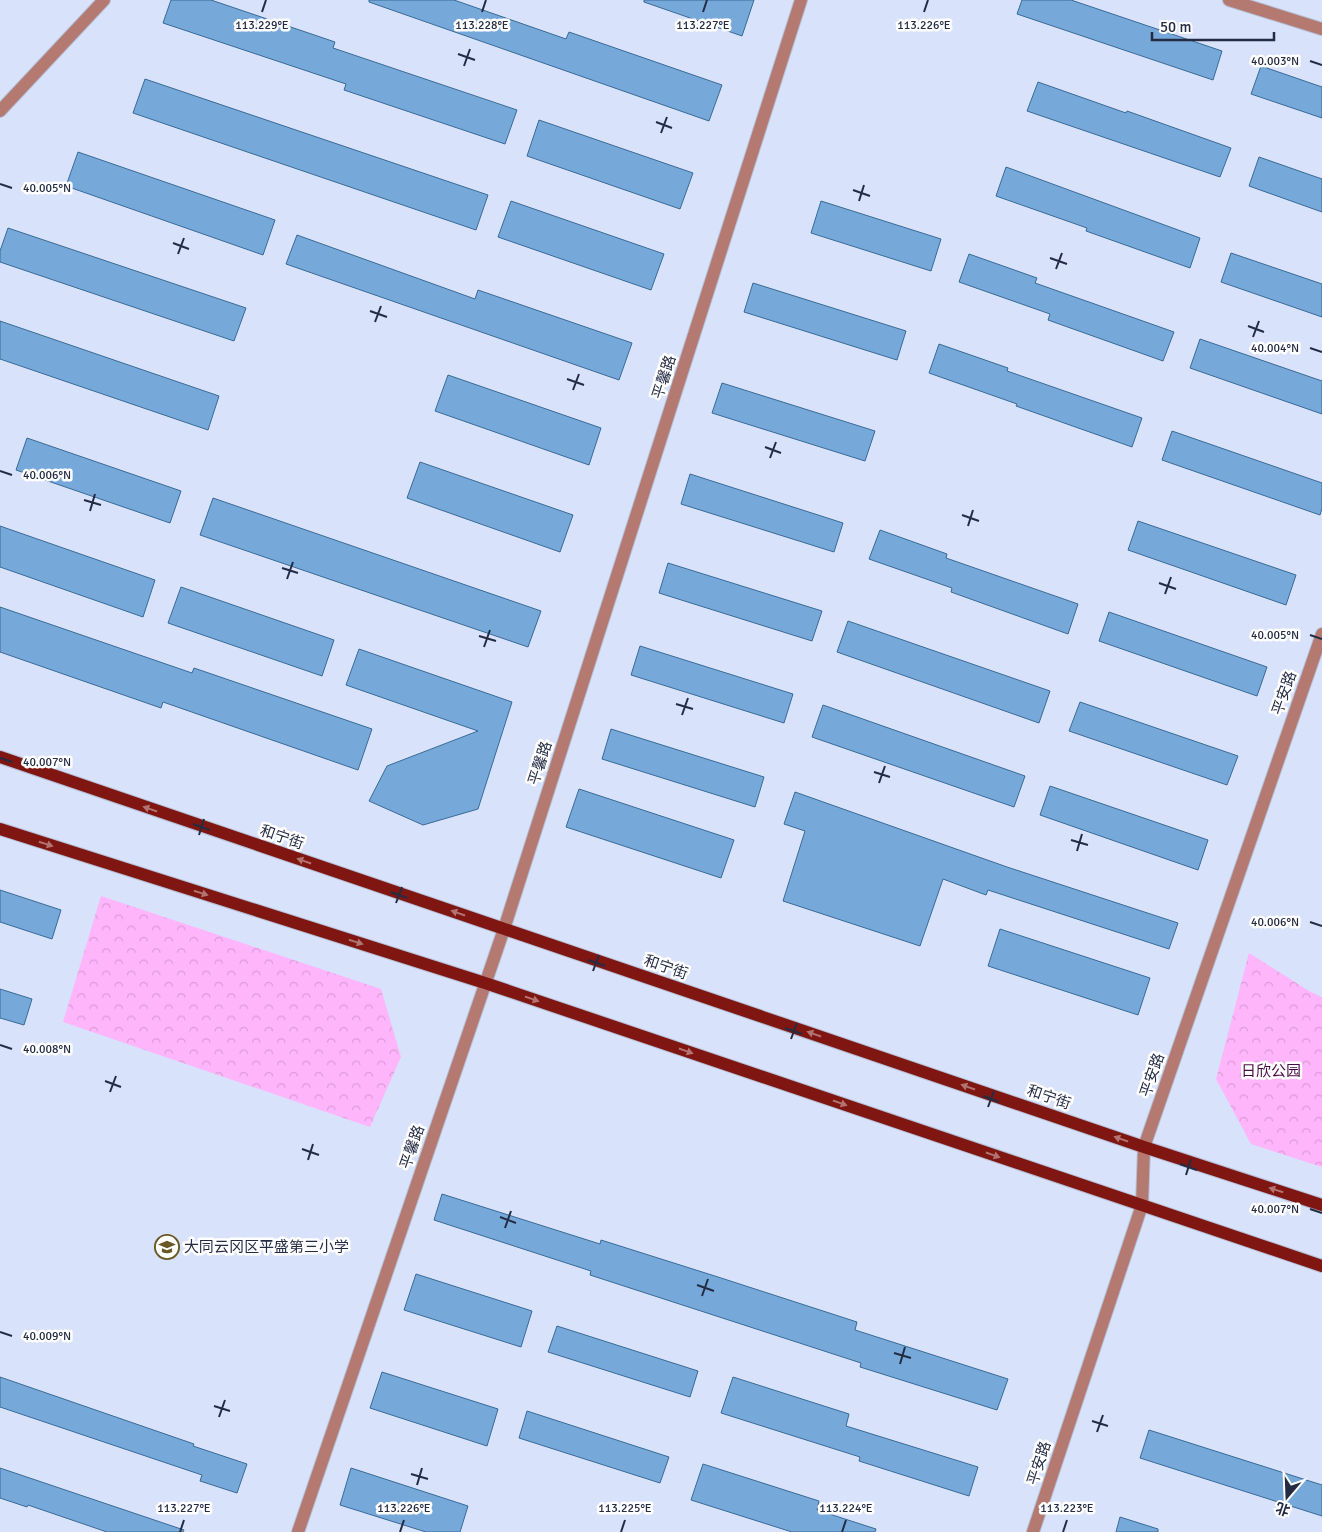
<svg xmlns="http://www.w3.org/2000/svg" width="1322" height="1532" font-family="Signika,'Noto Sans SC',sans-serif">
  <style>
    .park { fill: url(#park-crowns) }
    .building { fill: #76a9da; stroke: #396a97 }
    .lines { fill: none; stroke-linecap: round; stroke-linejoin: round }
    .minor-casing { stroke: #b4bed6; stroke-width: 14 }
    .major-casing { stroke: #b4bed6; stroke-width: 14 }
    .minor { stroke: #b47a71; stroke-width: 12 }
    .major { stroke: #801611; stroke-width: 12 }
    .oneway { fill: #b37370 }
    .ticks { fill: none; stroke: #242c44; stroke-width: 2 }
    .labels { text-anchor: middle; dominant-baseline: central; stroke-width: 5; stroke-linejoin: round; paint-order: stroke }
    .street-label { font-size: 15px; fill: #242c44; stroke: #fff }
    .park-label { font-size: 15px; fill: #480a47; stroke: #fff }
    .poi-label { font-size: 15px; fill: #242c44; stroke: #fff; text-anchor: start }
    .ticks-label { font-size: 12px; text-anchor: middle; fill: #242c44; stroke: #fff; stroke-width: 5; stroke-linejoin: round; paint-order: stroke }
  </style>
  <defs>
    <pattern id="park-crowns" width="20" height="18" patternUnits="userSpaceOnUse" patternTransform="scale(1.25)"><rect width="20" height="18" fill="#feb5fa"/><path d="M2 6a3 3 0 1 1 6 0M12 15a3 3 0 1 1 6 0" fill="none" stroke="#da9cd8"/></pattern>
  </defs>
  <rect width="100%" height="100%" fill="#d8e2fb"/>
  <g class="park">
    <path d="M101,896L381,989L401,1057L370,1127L63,1022Z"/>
    <path d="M1249,953L1309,991L1322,997V1167L1251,1144L1216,1079Z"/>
  </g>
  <g class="building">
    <path d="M171,0H211L335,42L333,48L517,110L505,144L344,90L346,84L163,23Z"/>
    <path d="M369,0H454L566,39L569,32L722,85L709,121L369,2Z"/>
    <path d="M644,0H754L742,36L644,2Z"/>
    <path d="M1022,0H1071L1222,51L1213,80L1017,14Z"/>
    <path d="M1261,66L1322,87V118L1251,94Z"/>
    <path d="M145,79L488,195L476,230L133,113Z"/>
    <path d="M1038,82L1126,113L1127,111L1231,148L1220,177L1027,111Z"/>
    <path d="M539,120L693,173L680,209L527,156Z"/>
    <path d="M78,152L275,220L263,255L66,186Z"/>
    <path d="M1259,157L1322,179V212L1249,186Z"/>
    <path d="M1006,167L1200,238L1190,268L1086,231L1087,228L996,196Z"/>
    <path d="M511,201L664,254L651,290L498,237Z"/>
    <path d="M821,201L941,239L931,271L811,233Z"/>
    <path d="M8,228L246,308L234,341L0,262V251Z"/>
    <path d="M297,235L475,299L478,290L632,343L619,380L286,264Z"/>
    <path d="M1231,253L1322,284V317L1221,282Z"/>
    <path d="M969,254L1037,278L1035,283L1174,332L1163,361L1048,320L1050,314L959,282Z"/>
    <path d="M753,283L906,331L897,360L744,312Z"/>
    <path d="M0,321L219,396L208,430L0,359Z"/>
    <path d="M1200,339L1322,381V414L1190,368Z"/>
    <path d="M939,344L1008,368L1007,371L1142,418L1132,447L1016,406L1017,404L929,373Z"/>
    <path d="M448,375L601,428L589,465L435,411Z"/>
    <path d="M722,383L875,431L865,461L712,413Z"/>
    <path d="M1172,431L1322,483V508L1320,515L1162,460Z"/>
    <path d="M27,438L181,491L170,523L16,470Z"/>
    <path d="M420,462L573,515L560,552L407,498Z"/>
    <path d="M690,474L843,523L834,552L681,504Z"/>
    <path d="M213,498L541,611L528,647L200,535Z"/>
    <path d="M1138,521L1296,575L1286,605L1128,550Z"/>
    <path d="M0,526L155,580L143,617L0,567Z"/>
    <path d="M880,530L947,554L946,558L1078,604L1068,634L951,592L952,588L869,559Z"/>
    <path d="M668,563L822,611L812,641L659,593Z"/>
    <path d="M181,587L334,640L322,676L168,623Z"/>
    <path d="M0,607L192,673L194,668L372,729L358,770L163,702L161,708L0,652Z"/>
    <path d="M1109,612L1267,667L1257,696L1099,641Z"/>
    <path d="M848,621L1050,691L1039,723L837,652Z"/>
    <path d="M640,646L793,694L784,723L631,675Z"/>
    <path d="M359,649L512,702L478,809L423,825L369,801L387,766L478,731L346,685Z"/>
    <path d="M1080,702L1238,756L1227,785L1069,731Z"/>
    <path d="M823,705L1025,776L1014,807L812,737Z"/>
    <path d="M611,729L764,777L755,807L602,759Z"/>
    <path d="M1050,786L1208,840L1198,870L1040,815Z"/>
    <path d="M579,789L734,840L721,878L566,827Z"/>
    <path d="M795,792L1007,867L1178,923L1169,949L988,890L986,895L943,879L920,946L783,901L805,831L784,824Z"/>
    <path d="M0,890L61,910L52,939L0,922Z"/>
    <path d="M1000,929L1150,978L1138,1015L988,966Z"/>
    <path d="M0,989L32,999L24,1025L0,1018Z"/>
    <path d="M442,1194L600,1244L601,1240L718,1277L857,1322L855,1330L1008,1379L997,1410L860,1367L861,1363L590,1275L591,1271L434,1220Z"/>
    <path d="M416,1274L532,1311L521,1347L404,1310Z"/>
    <path d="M557,1326L698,1371L690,1397L548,1352Z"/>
    <path d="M382,1372L498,1409L487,1446L370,1408Z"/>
    <path d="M0,1377L194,1444L193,1446L247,1464L237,1493L200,1481L202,1475L0,1407Z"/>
    <path d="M733,1377L849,1414L846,1426L978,1467L969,1496L859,1461L860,1457L721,1413Z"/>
    <path d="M527,1411L669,1457L660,1483L519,1438Z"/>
    <path d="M1149,1430L1322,1485V1516L1140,1458Z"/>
    <path d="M703,1464L819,1501L817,1510L876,1529L875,1532H792L691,1500Z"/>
    <path d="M0,1468L184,1530L183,1532H107L28,1505L27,1507L0,1498Z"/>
    <path d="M351,1468L468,1506L460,1532H426L340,1505Z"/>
    <path d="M1120,1517L1158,1529V1532H1116Z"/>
  </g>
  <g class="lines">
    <defs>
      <g id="minor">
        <path d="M1229,0L1322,29"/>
        <path d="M0,111L104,0"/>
        <path d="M298,1532L504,929L801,0"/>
        <path d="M1033,1532L1142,1205L1144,1147L1322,634"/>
      </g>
      <g id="major">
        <path d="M0,757L1144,1147L1322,1205"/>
        <path d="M0,829L485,983L1322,1266"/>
      </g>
    </defs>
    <use href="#minor" class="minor-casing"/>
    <use href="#major" class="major-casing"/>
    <use href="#minor" class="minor"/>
    <use href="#major" class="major"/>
  </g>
  <defs><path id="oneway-solid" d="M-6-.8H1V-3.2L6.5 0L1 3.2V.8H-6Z" transform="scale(1.25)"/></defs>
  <g class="oneway">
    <use href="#oneway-solid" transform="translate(150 809) rotate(-161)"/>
    <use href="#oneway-solid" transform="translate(46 844) rotate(18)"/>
    <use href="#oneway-solid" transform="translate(304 861) rotate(-161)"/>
    <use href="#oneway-solid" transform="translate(201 893) rotate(18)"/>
    <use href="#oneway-solid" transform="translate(458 913) rotate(-161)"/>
    <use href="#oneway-solid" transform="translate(356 942) rotate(18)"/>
    <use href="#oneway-solid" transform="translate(532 999) rotate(19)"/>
    <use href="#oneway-solid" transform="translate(814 1034) rotate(-161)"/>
    <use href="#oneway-solid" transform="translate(686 1051) rotate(19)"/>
    <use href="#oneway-solid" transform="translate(968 1087) rotate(-161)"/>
    <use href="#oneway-solid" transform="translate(840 1103) rotate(19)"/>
    <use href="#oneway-solid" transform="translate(1121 1139) rotate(-161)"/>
    <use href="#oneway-solid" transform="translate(993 1155) rotate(19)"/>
    <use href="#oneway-solid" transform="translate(1276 1190) rotate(-162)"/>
  </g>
  <path class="ticks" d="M262,12L266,0M482,12L486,0M703,12L707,0M924,12L928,0M458,54L475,60M1310,61L1322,65M464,66L470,49M656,122L672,128M661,133L667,117M0,184L12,188M853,190L870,196M859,201L864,185M173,243L189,249M178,254L184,238M1050,258L1067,264M1056,269L1062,253M370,311L387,317M375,322L381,306M1248,326L1264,332M1253,337L1259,321M1310,348L1322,352M567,379L584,385M573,390L579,374M765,447L781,453M770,458L776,442M0,471L12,475M84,500L101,505M90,511L95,494M962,515L979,521M968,526L973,510M282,568L298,573M287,579L293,562M1159,583L1176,589M1165,594L1171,577M1310,635L1322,639M479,636L496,641M484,647L490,630M676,704L693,709M682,715L688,698M0,758L12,762M874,772L890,777M879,783L885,766M193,824L210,830M199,835L204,819M1071,840L1088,845M1077,851L1082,834M391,892L407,898M396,903L402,887M1310,922L1322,926M588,960L605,966M593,971L599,955M785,1028L802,1034M791,1039L797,1023M0,1045L12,1049M105,1081L121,1087M110,1092L116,1076M983,1096L999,1102M988,1107L994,1091M302,1149L319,1155M308,1160L313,1144M1180,1164L1197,1170M1186,1175L1191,1159M1310,1209L1322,1213M500,1217L516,1223M505,1228L511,1211M697,1285L714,1291M702,1296L708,1279M0,1332L12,1336M894,1353L911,1358M900,1364L905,1347M214,1406L230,1411M219,1417L225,1400M1092,1421L1108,1426M1097,1432L1103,1415M411,1474L428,1479M417,1485L422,1468M180,1532L184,1520M400,1532L404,1520M621,1532L625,1520M842,1532L846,1520M1063,1532L1067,1520"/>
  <defs>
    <symbol id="school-ring" viewBox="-11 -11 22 22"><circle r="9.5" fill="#fff" stroke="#6a5725" stroke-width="1.5"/><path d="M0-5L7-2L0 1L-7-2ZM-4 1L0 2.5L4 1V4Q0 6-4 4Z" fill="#6a5725"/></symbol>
  </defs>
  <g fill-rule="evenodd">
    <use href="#school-ring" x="153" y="1233" width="28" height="28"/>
  </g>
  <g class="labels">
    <g class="street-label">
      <text transform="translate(664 377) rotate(-72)">平馨路</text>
      <text transform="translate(1284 693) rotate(-71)">平安路</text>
      <text transform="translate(540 763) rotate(-72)">平馨路</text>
      <text transform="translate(282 837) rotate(19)">和宁街</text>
      <text transform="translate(666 967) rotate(19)">和宁街</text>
      <text transform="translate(1152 1075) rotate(-71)">平安路</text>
      <text transform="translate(1049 1097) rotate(19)">和宁街</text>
      <text transform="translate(412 1147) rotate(-71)">平馨路</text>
      <text transform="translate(1039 1463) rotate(-72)">平安路</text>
    </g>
    <g class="park-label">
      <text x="1271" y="1071">日欣公园</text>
    </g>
    <g class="poi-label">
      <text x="184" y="1247">大同云冈区平盛第三小学</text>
    </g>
  </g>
  <g class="ticks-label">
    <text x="482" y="29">113.228°E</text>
    <text x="703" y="29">113.227°E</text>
    <text x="924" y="29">113.226°E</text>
    <text x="262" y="29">113.229°E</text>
    <text x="1275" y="65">40.003°N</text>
    <text x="47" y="192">40.005°N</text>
    <text x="1275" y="352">40.004°N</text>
    <text x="47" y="479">40.006°N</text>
    <text x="1275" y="639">40.005°N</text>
    <text x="47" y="766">40.007°N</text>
    <text x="1275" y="926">40.006°N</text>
    <text x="47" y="1053">40.008°N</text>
    <text x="1275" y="1213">40.007°N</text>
    <text x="47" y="1340">40.009°N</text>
    <text x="184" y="1512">113.227°E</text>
    <text x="404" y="1512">113.226°E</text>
    <text x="625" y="1512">113.225°E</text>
    <text x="846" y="1512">113.224°E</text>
    <text x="1067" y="1512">113.223°E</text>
  </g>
  <g transform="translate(1287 1497) rotate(199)" stroke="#ffffff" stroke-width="4" paint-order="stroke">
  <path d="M0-4L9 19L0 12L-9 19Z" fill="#242c44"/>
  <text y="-8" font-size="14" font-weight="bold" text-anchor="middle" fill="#242c44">北</text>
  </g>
  <path d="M1152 32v8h122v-8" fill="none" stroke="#242c44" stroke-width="2.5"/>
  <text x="1160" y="32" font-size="15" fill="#242c44" stroke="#ffffff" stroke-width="4" paint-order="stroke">50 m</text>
</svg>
